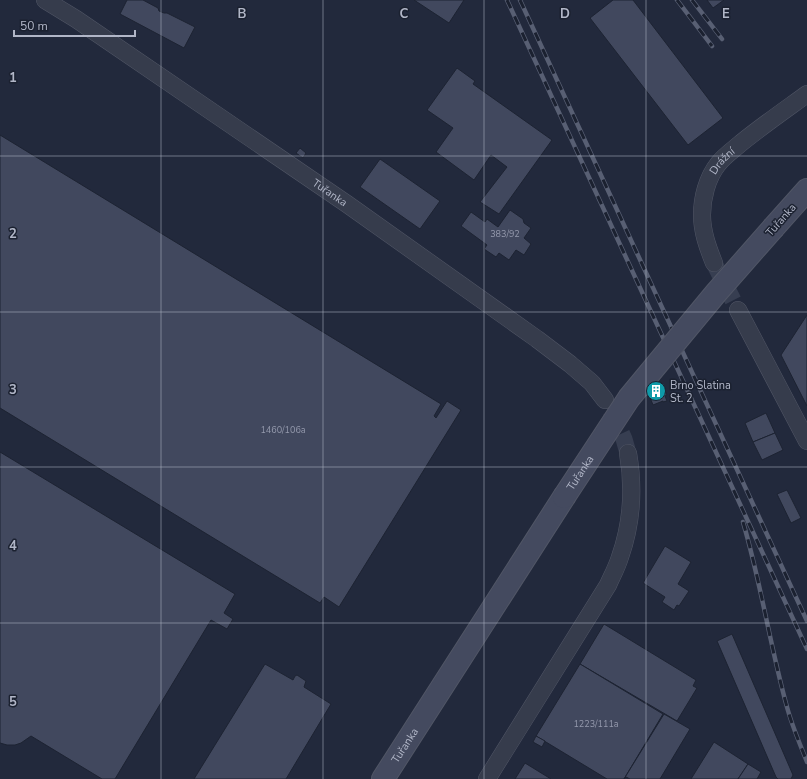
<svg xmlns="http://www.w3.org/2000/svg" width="807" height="779" font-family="'Nunito Sans',sans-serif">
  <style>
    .building { fill: #41485e; stroke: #1d2332 }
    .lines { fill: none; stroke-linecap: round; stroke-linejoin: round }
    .street-tunnel { stroke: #373e51; stroke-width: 17; stroke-dasharray: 17 8; stroke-linecap: butt }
    .street-casing { stroke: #515666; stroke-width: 18 }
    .secondary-casing { stroke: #515666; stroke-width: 24 }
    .street { stroke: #363c4c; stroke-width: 17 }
    .secondary { stroke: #444a5f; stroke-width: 22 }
    .rail-casing { stroke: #585f73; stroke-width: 4.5 }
    .rail { stroke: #1b2130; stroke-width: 3; stroke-dasharray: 9; stroke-linecap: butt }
    .secondary-bridge-casing { stroke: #515666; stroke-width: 24; stroke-linecap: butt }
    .secondary-bridge { stroke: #444a5f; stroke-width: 22 }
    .grid { fill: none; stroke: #b1b6c7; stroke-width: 1; stroke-opacity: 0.55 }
    .labels { text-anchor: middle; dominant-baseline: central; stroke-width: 3; stroke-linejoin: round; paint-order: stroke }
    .number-label { font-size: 9px; fill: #959aad }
    .street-label { font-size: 11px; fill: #b1b6c7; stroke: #1b2130 }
    .poi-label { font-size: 11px; fill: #b1b6c7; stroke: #1b2130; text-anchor: start }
    .grid-label { font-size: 13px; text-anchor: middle; font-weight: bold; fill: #b1b6c7; stroke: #1b2130; stroke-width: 3; stroke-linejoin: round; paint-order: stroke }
  </style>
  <rect width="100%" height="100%" fill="#22293c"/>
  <g class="building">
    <path d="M127,0H143L158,8L159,11L164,13H167L195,27L184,48L120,14Z"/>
    <path d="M414,0H464L449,23Z"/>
    <path d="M613,0H633L723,118L688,145L590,18Z"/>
    <path d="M707,0H724L713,8Z"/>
    <path d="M457,68L475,81L473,84L552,140L499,214L480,202L507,167L491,155L474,180L436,152L453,128L427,110Z"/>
    <path d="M0,135L441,404L434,416L436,418L447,401L461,410L339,607L324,597L320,603L0,408Z"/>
    <path d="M300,148L306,153L303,158L296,153Z"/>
    <path d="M380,159L440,201L420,229L360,187Z"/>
    <path d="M510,210L523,219L524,223L531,228L524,238L531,244L524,255L516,250L509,260L499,253L496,257L484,249L487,245L461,226L471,212L485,222L487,219L498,227Z"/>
    <path d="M807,315V406L781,355Z"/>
    <path d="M661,382L667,395L665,396L667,401L663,402V401L653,405L645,385L652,387Z"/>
    <path d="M766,413L775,433L753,442L745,423Z"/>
    <path d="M775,433L783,450L762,460L753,442Z"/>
    <path d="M0,452L235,594L224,613L233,619L227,629L211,620L115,779H102L31,736L21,743L15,745H7L0,743Z"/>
    <path d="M787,490L801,518L791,523L777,494Z"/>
    <path d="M665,546L691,562L678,584L689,591L679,606L677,605L674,610L662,602L665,597L643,583Z"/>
    <path d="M604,624L696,680L693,686L697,688L677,721L580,664Z"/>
    <path d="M732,634L793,775L791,779H778L776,777L717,641Z"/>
    <path d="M265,664L293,680L295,676L297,675L306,681L304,687L331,704L286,779H194Z"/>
    <path d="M580,664L663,714L624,779H607L536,736Z"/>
    <path d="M664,714L690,729L660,779H630L626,777L624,779Z"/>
    <path d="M536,736L545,741L542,747L533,742Z"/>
    <path d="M714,742L748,764L738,779H691Z"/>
    <path d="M525,763L551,779H515Z"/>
    <path d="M748,764L761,772L757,779H738Z"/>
  </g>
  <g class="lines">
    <g class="street-tunnel">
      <path d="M714,263L738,310"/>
      <path d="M611,411L624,439L628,453"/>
    </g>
    <defs>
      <g id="street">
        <path id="s1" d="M45,0L76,19L347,204L537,339L570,364L592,383L605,400"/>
        <path id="s2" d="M714,263C708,248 702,232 702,215C702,198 707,178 718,164C724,156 733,150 741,143C762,126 785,110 807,94"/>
        <path d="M738,310L807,441"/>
        <path d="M487,779L608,585C612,576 617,567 620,557C632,523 634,488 628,453"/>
      </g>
      <g id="secondary">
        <path d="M774,227L807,190"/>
        <path id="s3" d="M383,779L564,497"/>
      </g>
    </defs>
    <use href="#street" class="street-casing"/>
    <use href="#secondary" class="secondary-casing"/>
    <use href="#street" class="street"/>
    <use href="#secondary" class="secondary"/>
    <defs>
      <g id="rail">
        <path d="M507,0L807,649"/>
        <path d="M520,0L807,621"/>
        <path d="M677,0L712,46"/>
        <path d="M692,0L722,39"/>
        <path d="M743,522C761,583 770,646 787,707C792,726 800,744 807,762"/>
      </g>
    </defs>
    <use href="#rail" class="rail-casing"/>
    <use href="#rail" class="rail"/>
    <defs>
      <g id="secondary-bridge">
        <path id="s4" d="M564,497L629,398L716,293L774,227"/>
      </g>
    </defs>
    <use href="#secondary-bridge" class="secondary-bridge-casing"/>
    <use href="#secondary-bridge" class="secondary-bridge"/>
  </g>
  <path class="grid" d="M161,0V779M323,0V779M484,0V779M646,0V779M0,156H807M0,312H807M0,467H807M0,623H807"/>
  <defs>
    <symbol id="building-disc" viewBox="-11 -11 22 22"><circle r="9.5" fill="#0f9aa8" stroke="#1b2130"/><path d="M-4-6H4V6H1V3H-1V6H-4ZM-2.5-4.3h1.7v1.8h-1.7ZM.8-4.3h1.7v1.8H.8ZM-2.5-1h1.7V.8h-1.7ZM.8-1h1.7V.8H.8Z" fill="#fff"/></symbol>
  </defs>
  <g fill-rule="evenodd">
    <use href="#building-disc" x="645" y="380" width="22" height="22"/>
  </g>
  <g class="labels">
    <g class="number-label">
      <text x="505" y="234">383/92</text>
      <text x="283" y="430">1460/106a</text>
      <text x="596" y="724">1223/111a</text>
    </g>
    <g class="street-label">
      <text stroke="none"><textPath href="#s2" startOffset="109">Drážní</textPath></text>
      <text stroke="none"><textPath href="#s1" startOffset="344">Tuřanka</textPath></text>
      <text transform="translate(781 220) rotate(-49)">Tuřanka</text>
      <text stroke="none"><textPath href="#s4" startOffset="29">Tuřanka</textPath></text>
      <text stroke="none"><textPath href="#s3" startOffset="40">Tuřanka</textPath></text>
    </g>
    <g class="poi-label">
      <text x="670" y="385">Brno Slatina<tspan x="670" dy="13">St. 2</tspan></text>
    </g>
  </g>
  <g class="grid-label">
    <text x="242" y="18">B</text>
    <text x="404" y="18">C</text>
    <text x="565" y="18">D</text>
    <text x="726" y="18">E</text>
    <text x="13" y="82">1</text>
    <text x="13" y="238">2</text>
    <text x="13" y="394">3</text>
    <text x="13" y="550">4</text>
    <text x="13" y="706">5</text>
  </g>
  <path d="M14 30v6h121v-6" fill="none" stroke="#b1b6c7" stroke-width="2"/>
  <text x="20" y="30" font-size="12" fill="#b1b6c7" stroke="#1b2130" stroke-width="3" paint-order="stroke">50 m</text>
</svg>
